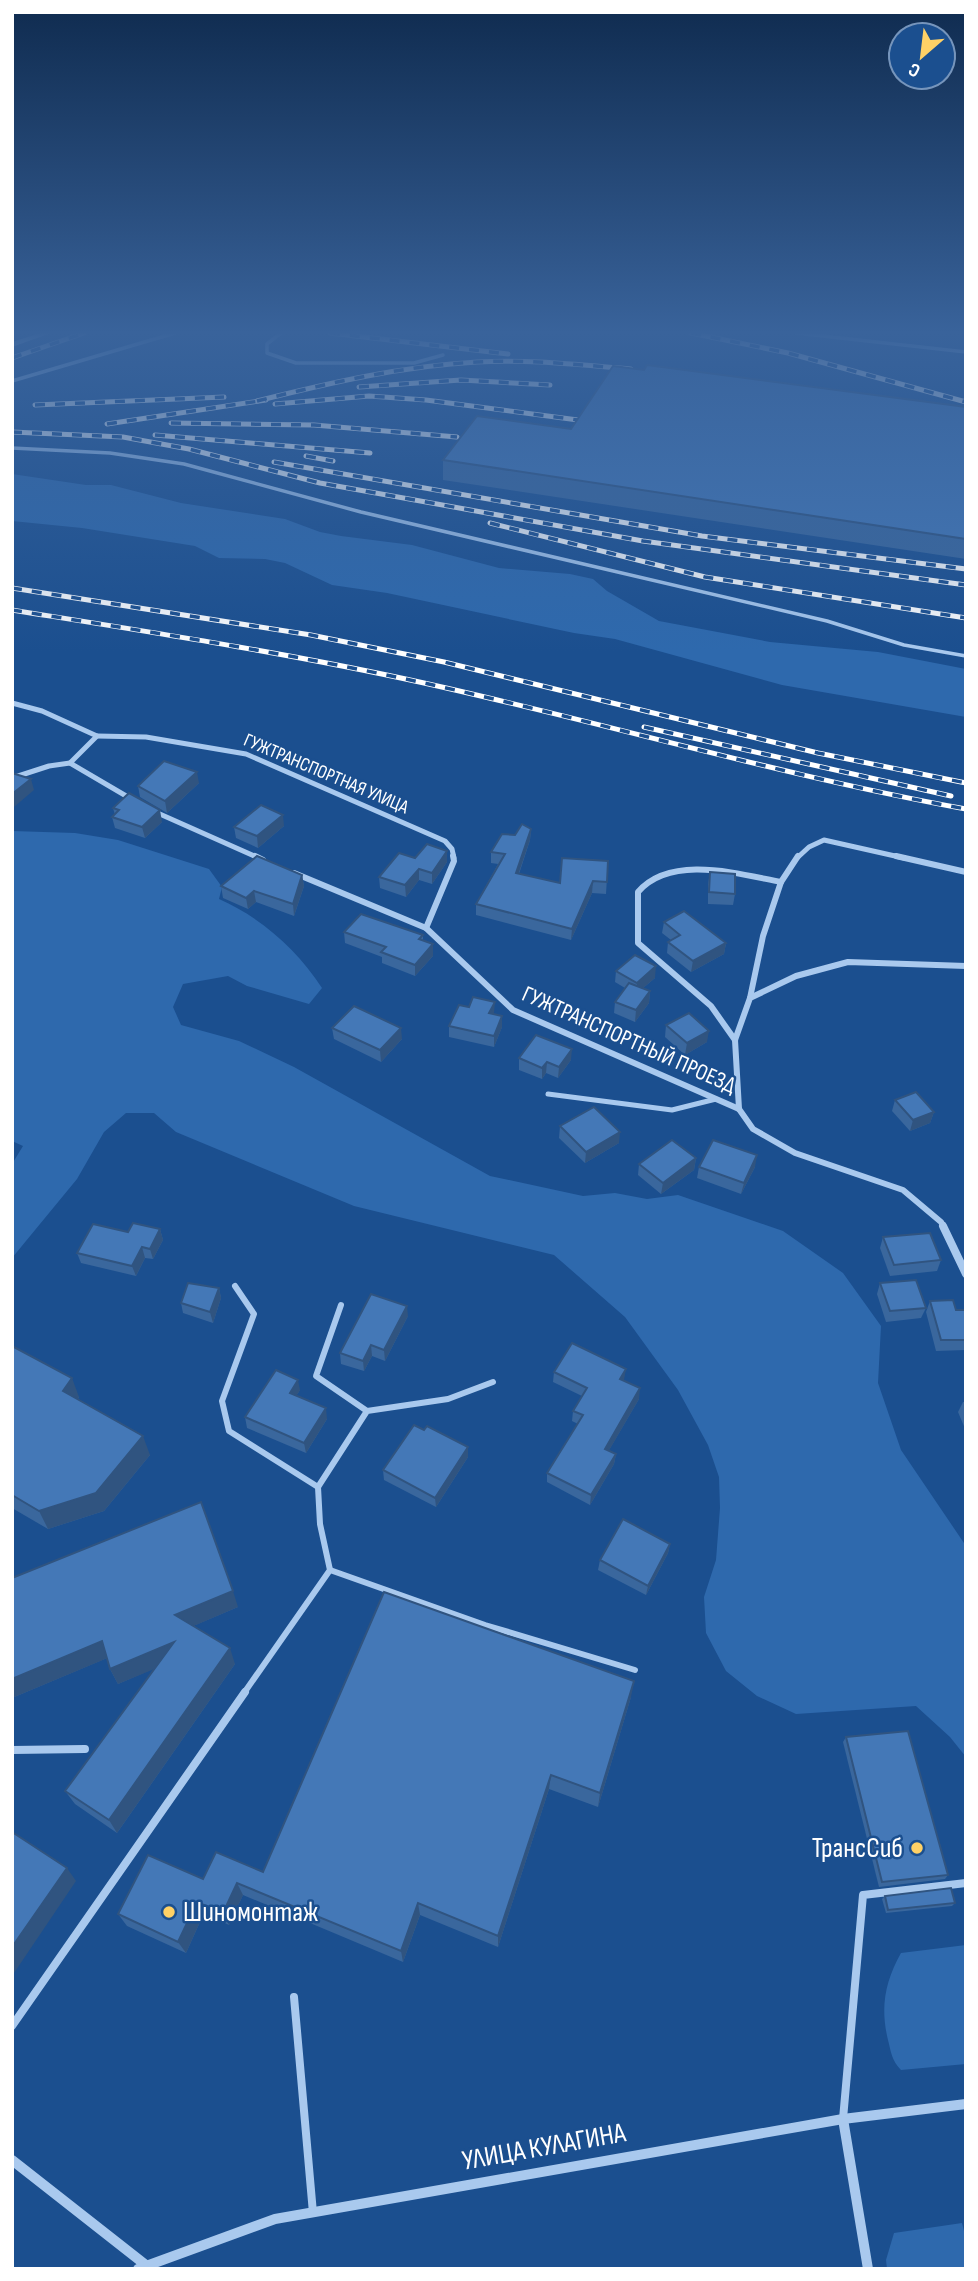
<svg xmlns="http://www.w3.org/2000/svg" width="978" height="2281" font-family="'Sofia Sans Condensed',sans-serif">
  <style>
    .green { fill: #2e69ad }
    .lines { fill: none; stroke-linecap: round; stroke-linejoin: round }
    .service-far3 { stroke: #a9c9ee; stroke-width: 3.5 }
    .service-far2 { stroke: #a9c9ee; stroke-width: 5 }
    .service-far1 { stroke: #a9c9ee; stroke-width: 6 }
    .service { stroke: #a9c9ee; stroke-width: 8 }
    .minor-far3 { stroke: #a9c9ee; stroke-width: 5 }
    .minor-far2 { stroke: #a9c9ee; stroke-width: 6 }
    .minor-far1 { stroke: #a9c9ee; stroke-width: 8 }
    .minor { stroke: #a9c9ee; stroke-width: 10 }
    .secondary { fill: #d6e6fa; fill-rule: evenodd }
    .rail-casing { stroke: #fff; stroke-width: 5 }
    .rail { stroke: #1b4f8f; stroke-width: 3.5; stroke-dasharray: 10; stroke-linecap: butt }
    .wall { fill: #3a679d }
    .shaded-wall { fill: #305480 }
    .building { fill: #4478b7; stroke: #305480; stroke-width: 2 }
    .poi-dot { fill: #ffd166; stroke: #1b4f8f; stroke-width: 2.5 }
    .labels { text-anchor: middle; dominant-baseline: central; stroke-width: 5; stroke-linejoin: round; paint-order: stroke }
    .far-street-label { font-size: 19px; fill: #fff; stroke: #1b4f8f }
    .street-label { font-size: 23px; fill: #fff; stroke: #1b4f8f }
    .near-poi-label { font-size: 28px; fill: #fff; stroke: #1b4f8f; text-anchor: end }
    .near-street-label { font-size: 28px; fill: #fff; stroke: #1b4f8f }
  </style>
  <rect width="100%" height="100%" fill="#1b4f8f"/>
  <g class="green">
    <path d="M12,474L86,485H111L181,503L285,519L320,532L341,536L412,545L499,568L570,574L593,579L607,591L659,621L770,642L878,652L966,669V717L782,685L615,639L574,633L387,593L332,585L285,563L265,559L219,558L195,546L82,528L12,521Z"/>
    <path d="M12,831L75,833L118,840L209,869L222,887L219,899C260,917 297,949 322,988L309,1004L247,986L228,976L183,984L173,1007L181,1025L239,1041L294,1067L490,1176L583,1196L615,1193L647,1199L678,1195L783,1231L843,1273L881,1326L878,1383L901,1450L966,1546V1757L950,1737L916,1706L796,1714L757,1696L726,1671L706,1633L704,1597L716,1560L720,1508L719,1477L708,1445L678,1390L625,1317L554,1255L354,1206L176,1132L154,1113H126L104,1132L77,1179L12,1258V1164L23,1146L12,1141Z"/>
    <path d="M966,1945V2064L901,2070C892,2061 891,2052 888,2040C880,2007 885,1982 901,1953Z"/>
    <path d="M962,2223L966,2239V2269H887L886,2260L894,2233Z"/>
  </g>
  <g class="lines">
    <g class="service-far3">
      <path d="M281,333L267,344V353L296,363H414L443,355"/>
      <path d="M796,333L966,352"/>
      <path d="M12,381L175,333"/>
      <path d="M12,448L110,453L184,464L361,512L827,621L904,645L966,656"/>
    </g>
    <path class="service-far2" d="M548,1094L672,1110L716,1099"/>
    <g class="service-far1">
      <path d="M235,1286L254,1314L222,1401L229,1431L318,1487"/>
      <path d="M341,1305L316,1376L367,1411"/>
      <path d="M330,1570L485,1625L635,1670"/>
      <path d="M244,1693L330,1570L320,1524L318,1487L367,1411L448,1399L493,1382"/>
    </g>
    <g class="service">
      <path d="M12,1750L85,1749"/>
      <path d="M294,1997L313,2213"/>
      <path d="M12,2026L245,1692"/>
      <path d="M843,2119L863,1895L966,1883"/>
    </g>
    <g class="minor-far3">
      <path d="M12,703L42,711L97,736L70,763L133,800"/>
      <path d="M97,736L146,737L246,754L445,841L452,849L454,858"/>
      <path d="M12,778L49,766L70,763"/>
      <path d="M153,811L259,858"/>
      <path d="M797,858L809,847L824,840L904,858"/>
    </g>
    <g class="minor-far2">
      <path d="M255,856L263,860"/>
      <path d="M896,856L966,872"/>
      <path d="M294,873L426,928L513,1010L739,1109L753,1129L795,1153L903,1190L941,1222L944,1227"/>
      <path d="M781,882L798,856"/>
      <path d="M426,928L454,861L453,856"/>
      <path d="M735,1040L711,1006L638,943V892C671,854 738,874 781,882L763,936L750,998"/>
      <path d="M739,1109L735,1040L750,998L796,976L848,962L966,966"/>
    </g>
    <path class="minor-far1" d="M943,1226L966,1274"/>
    <g class="minor">
      <path d="M843,2119L868,2269"/>
      <path d="M12,2160L147,2266"/>
      <path d="M138,2269L275,2219L843,2119L966,2104"/>
    </g>
    <path class="secondary" d="M40,333H51L12,347V342Z"/>
    <defs>
      <g id="rail">
        <path d="M330,333L508,354"/>
        <path d="M691,333L788,353L966,402"/>
        <path d="M12,358L84,333"/>
        <path d="M359,387L461,380L550,385"/>
        <path d="M257,401C329,383 402,366 477,362C528,359 580,365 631,369"/>
        <path d="M275,404L369,396L426,400L578,420"/>
        <path d="M35,405L224,397"/>
        <path d="M171,423L314,425L457,437"/>
        <path d="M107,424L266,400"/>
        <path d="M12,432L123,437L189,449L320,483L643,541L966,585"/>
        <path d="M155,435L370,453"/>
        <path d="M306,456L333,461"/>
        <path d="M274,462L702,536L966,569"/>
        <path d="M490,523L705,577L966,618"/>
        <path d="M12,588L311,635L444,662L818,753L966,783"/>
        <path d="M12,610C150,632 288,653 424,683C605,723 783,776 966,809"/>
        <path d="M644,727L951,796"/>
      </g>
    </defs>
    <use href="#rail" class="rail-casing"/>
    <use href="#rail" class="rail"/>
  </g>
  <g class="wall">
    <path d="M966,407V559L443,480V460L571,429Z"/>
    <path d="M199,783L167,813L140,797L138,786Z"/>
    <path d="M113,808L162,822L145,838L115,828L112,817L115,815Z"/>
    <path d="M284,826L258,848L236,838L234,827Z"/>
    <path d="M531,829L530,840L519,874L560,883L608,861L606,894L592,893L571,940L476,915V904L498,864L491,863V852L515,835Z"/>
    <path d="M415,858L447,862L432,884L419,880L406,897L380,888L379,877Z"/>
    <path d="M710,872L735,894L733,905L708,904V884Z"/>
    <path d="M302,875L304,886L294,916L256,902L248,909L223,898L221,886Z"/>
    <path d="M664,922L726,943L724,954L691,972L667,953L668,942L671,940L662,933Z"/>
    <path d="M344,932L423,935V941L433,944V956L415,976L382,963V957L345,943Z"/>
    <path d="M616,971L655,978L643,988L650,991L649,1003L635,1022L614,1013L615,1002L625,988L615,982Z"/>
    <path d="M494,1013V1014L502,1016V1027L494,1047L449,1037V1026Z"/>
    <path d="M666,1025L707,1042L685,1055L665,1037Z"/>
    <path d="M332,1028L402,1039L381,1062L334,1039Z"/>
    <path d="M519,1058L571,1060L558,1078L546,1073L542,1079L519,1070Z"/>
    <path d="M895,1100L934,1112L930,1123L910,1131L892,1111Z"/>
    <path d="M560,1126L619,1143L585,1163L559,1138Z"/>
    <path d="M696,1158L694,1170L661,1194L638,1175L639,1164Z"/>
    <path d="M699,1167H755L741,1194L697,1178Z"/>
    <path d="M160,1229L163,1240L153,1259L145,1258L136,1276L81,1263L77,1253L128,1232Z"/>
    <path d="M883,1237L941,1260L937,1271L890,1276L880,1248Z"/>
    <path d="M880,1283L926,1308L921,1318L886,1322L877,1294Z"/>
    <path d="M219,1288L221,1298L213,1323L183,1313L181,1303Z"/>
    <path d="M930,1301L956,1310H966V1350L936,1351L926,1312Z"/>
    <path d="M408,1316L385,1361L372,1356L364,1371L341,1364L340,1353Z"/>
    <path d="M12,1346L79,1397L78,1399L150,1455L104,1511L48,1529L12,1508Z"/>
    <path d="M554,1372L624,1380V1381L639,1399L609,1450L616,1454L614,1464L590,1505L547,1482V1473L578,1424L572,1421L573,1411L582,1396L553,1382Z"/>
    <path d="M300,1390L296,1396L327,1419L306,1453L247,1428L245,1417Z"/>
    <path d="M963,1402H966V1431L958,1412Z"/>
    <path d="M424,1430L468,1447V1457L436,1507L384,1480L383,1470Z"/>
    <path d="M670,1544L668,1553L646,1595L598,1570L600,1560Z"/>
    <path d="M12,1578L238,1607L193,1626L235,1664L117,1833L75,1804L65,1791L155,1668L118,1684L110,1669L107,1658L12,1698Z"/>
    <path d="M631,1697L598,1807L549,1789L498,1947L420,1915L403,1962L243,1895L229,1925L204,1913L186,1953L127,1926L118,1914L203,1879L263,1872Z"/>
    <path d="M846,1737L948,1875L945,1879L879,1887L843,1742Z"/>
    <path d="M885,1896L955,1903L952,1906L886,1913L882,1899Z"/>
  </g>
  <g class="shaded-wall">
    <path d="M197,772L199,783L167,813L165,801Z"/>
    <path d="M31,779L34,790L14,807L12,802V794Z"/>
    <path d="M160,810L162,822L145,838L142,827Z"/>
    <path d="M283,815L284,826L258,848L257,836Z"/>
    <path d="M531,829L530,840L515,884L516,873Z"/>
    <path d="M447,851V862L432,884V873Z"/>
    <path d="M419,869V880L406,897L405,885Z"/>
    <path d="M302,875L304,886L294,916L293,904Z"/>
    <path d="M593,881L592,893L571,940L572,929Z"/>
    <path d="M254,891L256,902L248,909L246,898Z"/>
    <path d="M726,943L724,954L691,972L693,961Z"/>
    <path d="M433,944V956L415,976V965Z"/>
    <path d="M656,966L655,978L636,994L637,983Z"/>
    <path d="M650,991L649,1003L635,1022L636,1010Z"/>
    <path d="M495,1002L494,1013L489,1025V1013Z"/>
    <path d="M502,1016V1027L494,1047V1036Z"/>
    <path d="M401,1028L402,1039L381,1062L380,1050Z"/>
    <path d="M709,1031L707,1042L685,1055L687,1043Z"/>
    <path d="M572,1049L571,1060L558,1078L559,1067Z"/>
    <path d="M547,1062L546,1073L542,1079V1068Z"/>
    <path d="M934,1112L930,1123L910,1131L913,1120Z"/>
    <path d="M620,1132L619,1143L585,1163L586,1152Z"/>
    <path d="M757,1155L755,1167L741,1194L744,1183Z"/>
    <path d="M696,1158L694,1170L661,1194L663,1183Z"/>
    <path d="M160,1229L163,1240L153,1259L150,1249Z"/>
    <path d="M142,1247L145,1258L136,1276L132,1266Z"/>
    <path d="M219,1288L221,1298L213,1323L210,1312Z"/>
    <path d="M407,1306L408,1316L385,1361L384,1350Z"/>
    <path d="M371,1345L372,1356L364,1371L363,1361Z"/>
    <path d="M626,1369L624,1380L619,1389L620,1379Z"/>
    <path d="M72,1378L79,1397L71,1410L63,1391Z"/>
    <path d="M298,1380L300,1390L292,1403L290,1393Z"/>
    <path d="M640,1388L639,1399L604,1459L605,1449Z"/>
    <path d="M326,1408L327,1419L306,1453L304,1443Z"/>
    <path d="M143,1436L150,1455L104,1511L48,1529L39,1511Z"/>
    <path d="M468,1447V1457L436,1507L435,1498Z"/>
    <path d="M616,1454L614,1464L590,1505L591,1495Z"/>
    <path d="M670,1544L668,1553L646,1595L648,1586Z"/>
    <path d="M233,1591L238,1607L182,1631L175,1615Z"/>
    <path d="M102,1641L110,1657L12,1698V1679Z"/>
    <path d="M174,1642L181,1658L118,1684L110,1669Z"/>
    <path d="M230,1648L235,1664L117,1833L109,1820Z"/>
    <path d="M634,1681L631,1697L598,1807L600,1793Z"/>
    <path d="M551,1775L549,1789L498,1947V1936Z"/>
    <path d="M67,1868L76,1881L12,1976V1947Z"/>
    <path d="M237,1883L243,1895L229,1925L223,1913Z"/>
    <path d="M197,1902L204,1913L186,1953L178,1942Z"/>
    <path d="M418,1903L420,1915L403,1962L401,1951Z"/>
  </g>
  <g class="building">
    <path d="M647,365L966,407V539L443,460L477,416L571,429L613,366L644,370Z"/>
    <path d="M164,761L197,772L165,801L138,786Z"/>
    <path d="M12,773L31,779L12,794Z"/>
    <path d="M129,793L160,810L142,827L112,817L119,810L113,808Z"/>
    <path d="M261,805L283,815L257,836L234,827Z"/>
    <path d="M522,824L531,829L516,873L560,883L562,858L608,861L607,882L593,881L572,929L476,904L505,854L491,852L502,834L515,835Z"/>
    <path d="M427,844L447,851L432,873L419,869L405,885L379,877L399,853L415,858Z"/>
    <path d="M257,856L302,875L293,904L254,891L246,898L221,886Z"/>
    <path d="M710,872L735,874V894L709,892Z"/>
    <path d="M684,911L726,943L693,961L668,942L680,935L664,922Z"/>
    <path d="M361,914L423,935L419,939L433,944L415,965L381,952L386,947L344,932Z"/>
    <path d="M635,955L656,966L637,983L616,971Z"/>
    <path d="M629,983L650,991L636,1010L615,1002Z"/>
    <path d="M473,997L495,1002L489,1013L502,1016L494,1036L449,1026L459,1005L469,1007Z"/>
    <path d="M354,1006L401,1028L380,1050L332,1028Z"/>
    <path d="M689,1013L709,1031L687,1043L666,1025Z"/>
    <path d="M536,1035L572,1049L559,1067L547,1062L542,1068L519,1058Z"/>
    <path d="M916,1092L934,1112L913,1120L895,1100Z"/>
    <path d="M594,1107L620,1132L586,1152L560,1126Z"/>
    <path d="M672,1140L696,1158L663,1183L639,1164Z"/>
    <path d="M713,1140L757,1155L744,1183L699,1167Z"/>
    <path d="M133,1223L160,1229L150,1249L142,1247L132,1266L77,1253L93,1224L128,1232Z"/>
    <path d="M930,1233L941,1260L894,1265L883,1237Z"/>
    <path d="M916,1280L926,1308L890,1311L880,1283Z"/>
    <path d="M188,1283L219,1288L210,1312L181,1303Z"/>
    <path d="M371,1294L407,1306L384,1350L371,1345L363,1361L340,1353Z"/>
    <path d="M953,1300L956,1310H966V1340H941L930,1301Z"/>
    <path d="M572,1343L626,1369L620,1379L640,1388L605,1449L616,1454L591,1495L547,1473L583,1415L573,1411L587,1388L554,1372Z"/>
    <path d="M12,1346L72,1378L63,1391L143,1436L96,1493L39,1511L12,1495Z"/>
    <path d="M276,1370L298,1380L290,1393L326,1408L304,1443L245,1417Z"/>
    <path d="M414,1425L424,1430L427,1426L468,1447L435,1498L383,1470Z"/>
    <path d="M201,1502L233,1591L175,1615L230,1648L109,1820L65,1791L174,1642L110,1669L102,1641L12,1679V1578Z"/>
    <path d="M623,1519L670,1544L648,1586L600,1560Z"/>
    <path d="M384,1592L634,1681L600,1793L551,1775L498,1936L418,1903L401,1951L237,1883L223,1913L197,1902L178,1942L118,1914L148,1855L203,1879L216,1852L263,1872Z"/>
    <path d="M908,1731L948,1875L882,1882L846,1737Z"/>
    <path d="M12,1832L67,1868L12,1947Z"/>
    <path d="M951,1888L955,1903L888,1910L885,1896Z"/>
  </g>
  <linearGradient id="sky" x2="0" y2="1"><stop stop-color="#0f2b4f"/><stop offset="0.51" stop-color="#39639b"/><stop offset="1" stop-color="#39639b" stop-opacity="0"/></linearGradient>
  <rect width="978" height="652" fill="url(#sky)"/>
  <g class="poi-dot">
    <circle cx="917" cy="1848" r="7"/>
    <circle cx="169" cy="1912" r="7"/>
  </g>
  <g class="labels">
    <g class="far-street-label">
      <text transform="translate(326 774) rotate(23)">ГУЖТРАНСПОРТНАЯ УЛИЦА</text>
    </g>
    <g class="street-label">
      <text transform="translate(629 1040) rotate(24)">ГУЖТРАНСПОРТНЫЙ ПРОЕЗД</text>
    </g>
    <g class="near-poi-label">
      <text x="903" y="1848">ТрансСиб</text>
      <text x="183" y="1912" text-anchor="start">Шиномонтаж</text>
    </g>
    <g class="near-street-label">
      <text transform="translate(544 2147) rotate(-10)">УЛИЦА КУЛАГИНА</text>
    </g>
  </g>
  <rect width="978" height="2281" fill="none" stroke="#ffffff" stroke-width="28"/>
  <g transform="translate(922 56) rotate(208)"><circle r="33" fill="#1b4f8f" stroke="#7695bc" stroke-width="2"/>
  <path d="M0-5L12 26L0 18L-12 26Z" fill="#ffd166"/>
  <text y="-10" font-size="19" font-weight="bold" text-anchor="middle" fill="#ffffff">С</text>
  </g>
</svg>
